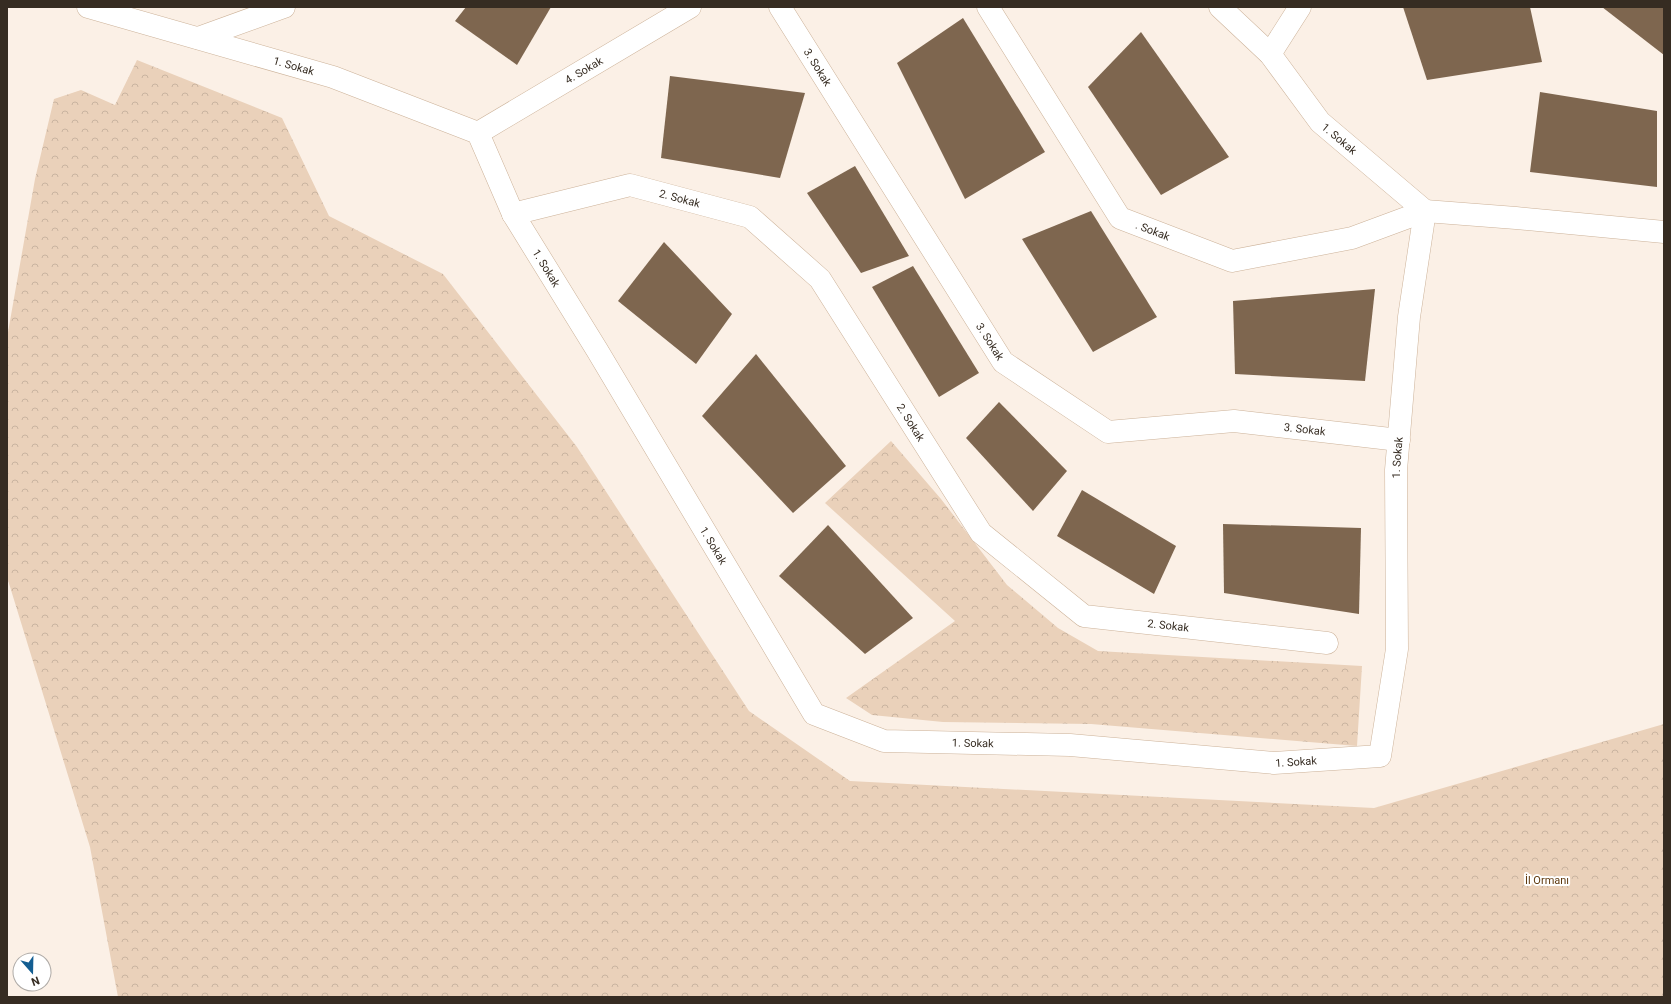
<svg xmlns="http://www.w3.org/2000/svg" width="1671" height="1004" font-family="Roboto,sans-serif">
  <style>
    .forest { fill: url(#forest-crowns) }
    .building { fill: #7e664f }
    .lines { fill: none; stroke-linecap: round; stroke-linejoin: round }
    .minor-casing { stroke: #ccb299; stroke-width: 23 }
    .minor { stroke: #fff; stroke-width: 22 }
    .labels { text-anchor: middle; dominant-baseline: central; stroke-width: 4; stroke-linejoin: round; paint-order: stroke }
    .street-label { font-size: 11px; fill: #362c22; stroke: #fff }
    .park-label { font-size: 11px; fill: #5f3a0f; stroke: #fff }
  </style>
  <defs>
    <pattern id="forest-crowns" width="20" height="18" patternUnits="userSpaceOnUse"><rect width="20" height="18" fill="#ead1ba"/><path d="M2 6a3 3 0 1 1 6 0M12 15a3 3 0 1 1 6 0" fill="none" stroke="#c9b4a0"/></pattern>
  </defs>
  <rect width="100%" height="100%" fill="#fbf0e6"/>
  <g class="forest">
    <path d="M137,60L282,118L329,216L443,274L577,447L749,711L850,781L1374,808L1664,724V997H118L90,847L7,577V338L35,179L54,99L81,90L115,105Z"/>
    <path d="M891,441L941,499L1007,585L1058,628L1098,651L1362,666L1357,746L1091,724L943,722L872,715L846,698L955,621L825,503Z"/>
  </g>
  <g class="building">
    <path d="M466,7H551L517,65L455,21Z"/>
    <path d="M1403,7H1530L1542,62L1427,80Z"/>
    <path d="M1602,7H1664V55Z"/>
    <path d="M963,18L1045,152L965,199L897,63Z"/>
    <path d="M1141,32L1229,157L1161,195L1088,87Z"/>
    <path d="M670,76L805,93L780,178L661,158Z"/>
    <path d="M1540,92L1657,111V187L1530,172Z"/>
    <path d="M855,166L909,256L861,273L807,193Z"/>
    <path d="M1091,211L1157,317L1093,352L1022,239Z"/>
    <path d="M664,242L732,314L696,364L618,301Z"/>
    <path d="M913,266L979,373L939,397L872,287Z"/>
    <path d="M1375,289L1365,381L1235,374L1233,301Z"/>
    <path d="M756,354L846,466L793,513L702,416Z"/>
    <path d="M999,402L1067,471L1033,511L966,438Z"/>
    <path d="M1082,490L1176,546L1154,594L1057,536Z"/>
    <path d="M1223,524L1361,528L1359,614L1224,593Z"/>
    <path d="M828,525L913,618L865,654L779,576Z"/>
  </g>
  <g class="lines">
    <defs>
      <g id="minor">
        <path id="s1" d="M88,7L333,77L478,133L513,214L597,350L814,714L884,741L1070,745L1274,763L1380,756L1397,649L1396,470L1409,317L1425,211L1320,122L1270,54L1220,7"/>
        <path id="s2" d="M780,7L1003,362L1108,432L1234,421L1399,440"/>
        <path id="s3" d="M988,7L1120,218L1232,261L1352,238L1425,211L1516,218L1664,232"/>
        <path d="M198,38L284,7"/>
        <path d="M1270,54L1300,7"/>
        <path id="s4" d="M478,133L690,7"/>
        <path id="s5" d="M513,214L630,185L750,217L820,279L981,533L1084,616L1327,643"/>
      </g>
    </defs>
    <use href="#minor" class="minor-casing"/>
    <use href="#minor" class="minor"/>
  </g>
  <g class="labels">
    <g class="street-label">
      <text stroke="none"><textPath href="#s1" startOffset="214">1. Sokak</textPath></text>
      <text stroke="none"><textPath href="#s2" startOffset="71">3. Sokak</textPath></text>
      <text stroke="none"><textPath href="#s4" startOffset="123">4. Sokak</textPath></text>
      <text transform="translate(1339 139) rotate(40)">1. Sokak</text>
      <text stroke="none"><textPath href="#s5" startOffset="172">2. Sokak</textPath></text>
      <text stroke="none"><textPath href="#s3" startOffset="284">. Sokak</textPath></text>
      <text stroke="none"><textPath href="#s1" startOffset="562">1. Sokak</textPath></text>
      <text stroke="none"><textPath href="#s2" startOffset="395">3. Sokak</textPath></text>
      <text stroke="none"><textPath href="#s5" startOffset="508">2. Sokak</textPath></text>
      <text stroke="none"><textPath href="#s2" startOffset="743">3. Sokak</textPath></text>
      <text stroke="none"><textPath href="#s1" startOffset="1954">1. Sokak</textPath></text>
      <text stroke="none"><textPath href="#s1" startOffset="886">1. Sokak</textPath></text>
      <text stroke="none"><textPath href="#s5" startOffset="856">2. Sokak</textPath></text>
      <text stroke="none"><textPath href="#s1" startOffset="1246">1. Sokak</textPath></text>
      <text stroke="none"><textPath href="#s1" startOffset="1570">1. Sokak</textPath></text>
    </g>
    <g class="park-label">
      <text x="1547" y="880">İl Ormanı</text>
    </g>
  </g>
  <rect width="1671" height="1004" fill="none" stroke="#362c22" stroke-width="16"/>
  <g transform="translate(32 972) rotate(160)"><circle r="19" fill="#ffffff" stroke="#afaba7"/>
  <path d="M0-3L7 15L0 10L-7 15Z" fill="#135e92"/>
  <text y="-6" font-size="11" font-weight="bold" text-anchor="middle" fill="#362c22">N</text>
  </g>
</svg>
